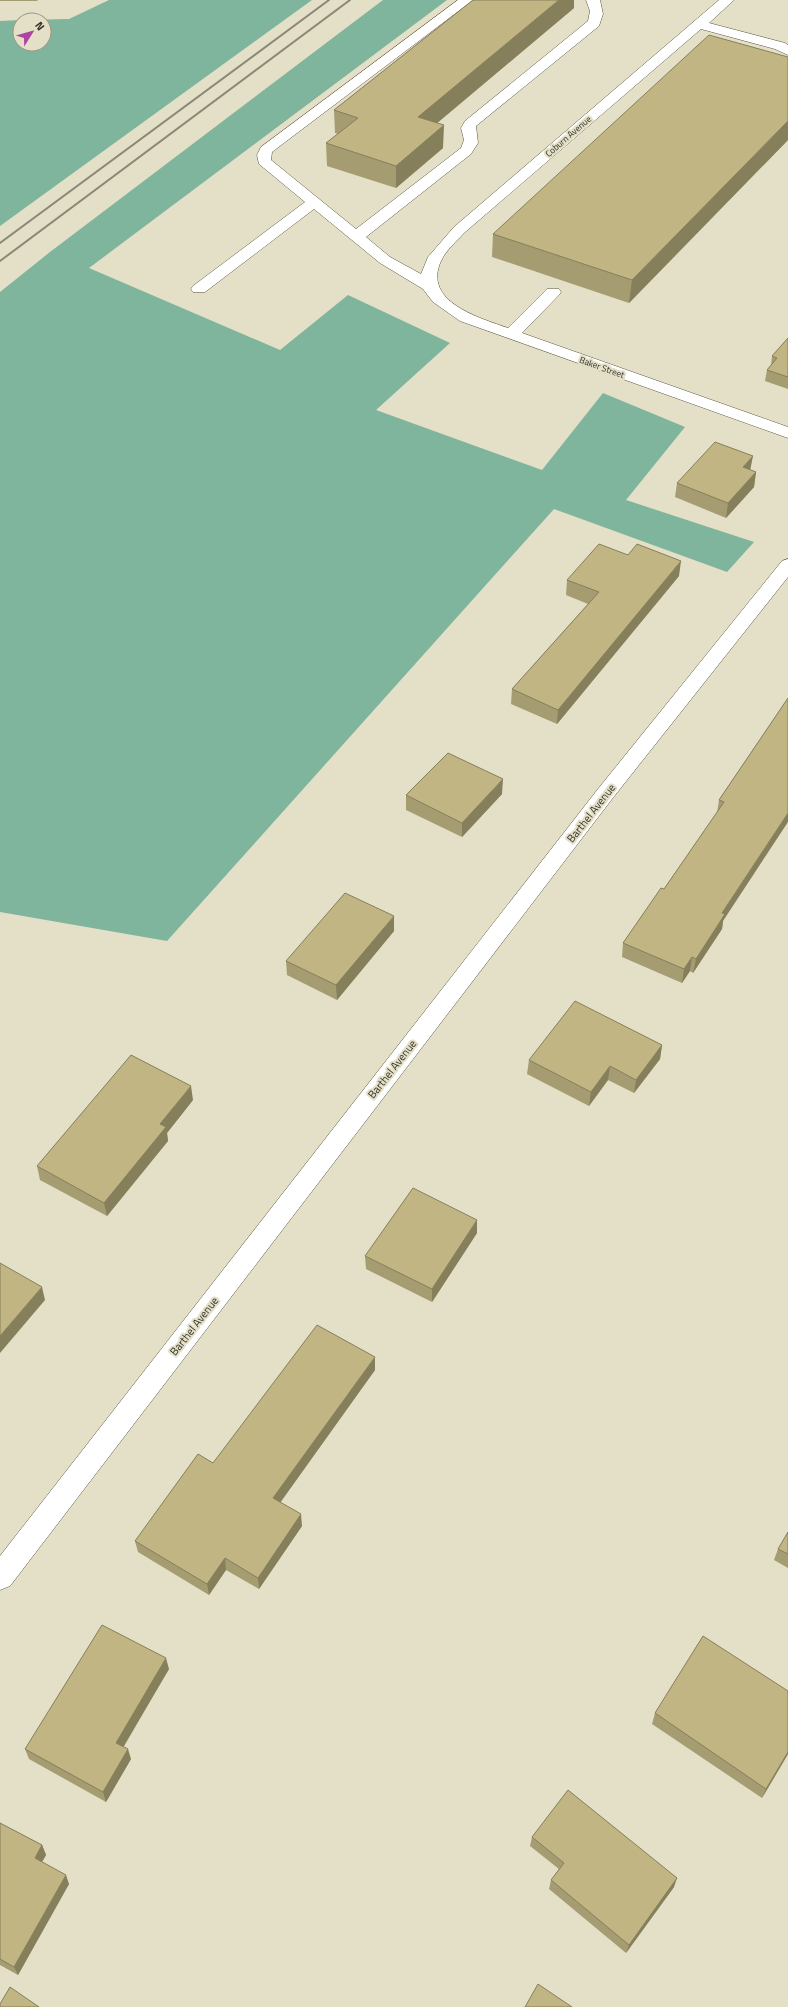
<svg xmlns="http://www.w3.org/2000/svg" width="788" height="2007" font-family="'Titillium Web',sans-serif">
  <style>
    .forest { fill: #7fb59c }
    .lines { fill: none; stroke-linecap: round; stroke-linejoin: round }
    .minor-casing { stroke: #5b5742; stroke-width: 1 }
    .minor { fill: #fff; fill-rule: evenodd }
    .rail { stroke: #8c8877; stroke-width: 2 }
    .wall { fill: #a59c71 }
    .shaded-wall { fill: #867f5c }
    .building { fill: #c0b583; stroke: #867f5c }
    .labels { text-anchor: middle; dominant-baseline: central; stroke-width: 4; stroke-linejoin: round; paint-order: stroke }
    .far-street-label { font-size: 9px; fill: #312f26; stroke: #e4dfc7 }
    .street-label { font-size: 11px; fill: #312f26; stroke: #e4dfc7 }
  </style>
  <rect width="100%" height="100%" fill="#e4dfc7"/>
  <g class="forest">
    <path d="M109,0H312L0,226V21L20,20V44H44V20H24L69,19Z"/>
    <path d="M383,0H447L89,268L280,350L348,295L450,343L376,410L542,470L603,393L685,427L626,500L754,542L727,572L554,509L167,941L0,912V292L50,252Z"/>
  </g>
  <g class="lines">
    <defs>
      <g id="minor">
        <path d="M458,0H473L272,152L271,160L356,229L461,148L464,140L461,128L465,121L588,21L590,11L586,0H600L603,14L599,26L476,126L478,143L471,154L366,237L390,257L421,274L428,257L454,227L719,0H734L709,23L785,43L788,45V55L775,49L701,29L464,233C456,242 446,250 441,261C422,302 480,318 508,328L547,289H559L561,292L559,295L522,333L788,427V438L460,321L433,302L423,289L380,263L314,209L205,292H193L191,289L193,286L305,202L259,164L257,155L261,147Z"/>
        <path d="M788,559V577L612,799L10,1586L0,1590V1556L598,789L782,561Z"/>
      </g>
    </defs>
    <use href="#minor" class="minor-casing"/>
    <use href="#minor" class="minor"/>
    <g class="rail">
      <path d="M0,243L329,0"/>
      <path d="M0,261L350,0"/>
    </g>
  </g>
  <g class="wall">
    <path d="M0,0H38L37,1H0Z"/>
    <path d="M473,0H574V8L437,123L443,148L396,188L327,166L326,143L338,134L335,133L334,110Z"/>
    <path d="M788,57V140L629,303L492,257L493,234Z"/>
    <path d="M788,338V389L765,381L767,370L771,365L772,356Z"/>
    <path d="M756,472L754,487L726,518L675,497L677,483Z"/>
    <path d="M679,576L557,724L511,704L512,689L588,604L566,595L567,580Z"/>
    <path d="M788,698L723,921L722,929L693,973L690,971L682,983L622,957L623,943L664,889L717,813L719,800Z"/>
    <path d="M502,794L462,837L406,810V795Z"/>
    <path d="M394,931L337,1000L287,975L286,961Z"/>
    <path d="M662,1045L660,1059L634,1093L608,1080L589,1106L527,1074L529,1060Z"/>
    <path d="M193,1100L167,1133L168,1141L107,1216L40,1180L37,1166Z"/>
    <path d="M477,1233L432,1302L366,1269L365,1256Z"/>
    <path d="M375,1370L280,1502L302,1526L259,1589L226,1570L209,1595L138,1552L135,1541L213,1463Z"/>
    <path d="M788,1532V1568L774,1560L778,1549Z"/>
    <path d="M169,1669L123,1746L131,1759L106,1802L29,1759L25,1749Z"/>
    <path d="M655,1713L788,1754L762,1798L652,1724Z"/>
    <path d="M0,1823L42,1845L46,1855L42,1862L69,1884L18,1975L0,1965Z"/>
    <path d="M532,1837L674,1887L626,1953L549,1889L551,1880L559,1869L530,1846Z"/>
  </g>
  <g class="shaded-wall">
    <path d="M559,0H574V8L417,140L418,117Z"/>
    <path d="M788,121V140L629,303L632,280Z"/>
    <path d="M444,125L443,148L396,188V166Z"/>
    <path d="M753,456L750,471L743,467Z"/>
    <path d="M756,472L754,487L726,518L728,503Z"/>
    <path d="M681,561L679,576L557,724L558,710Z"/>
    <path d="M503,779L502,794L462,837V823Z"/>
    <path d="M788,813V822L723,921L722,929L693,973L696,959L722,913Z"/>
    <path d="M394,916V931L337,1000L336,985Z"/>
    <path d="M692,957L690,971L682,983L684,969Z"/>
    <path d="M662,1045L660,1059L634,1093L636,1080Z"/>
    <path d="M610,1066L608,1080L589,1106L591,1092Z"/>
    <path d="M191,1086L193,1100L167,1133L168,1141L107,1216L104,1203L160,1124Z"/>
    <path d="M477,1220V1233L432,1302V1289Z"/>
    <path d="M42,1287L45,1300L0,1353V1336Z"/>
    <path d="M375,1357V1370L275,1510L273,1498Z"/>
    <path d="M301,1514L302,1526L259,1589L258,1578Z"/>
    <path d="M225,1558L226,1570L209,1595L207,1584Z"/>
    <path d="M166,1658L169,1669L120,1753L116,1743Z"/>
    <path d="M128,1749L131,1759L106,1802L103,1792Z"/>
    <path d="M788,1752V1754L762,1798L766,1789Z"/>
    <path d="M42,1845L46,1855L39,1867L35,1858Z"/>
    <path d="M66,1875L69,1884L18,1975L14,1967Z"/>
    <path d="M677,1878L674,1887L626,1953L629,1945Z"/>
  </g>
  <g class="building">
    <path d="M473,0H559L418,117L444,125L396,166L326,143L358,118L334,110Z"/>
    <path d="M709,35L788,57V121L632,280L493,234Z"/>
    <path d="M788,338V377L767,370L777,358L772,356Z"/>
    <path d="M715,442L753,456L743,467L756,472L728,503L677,483Z"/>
    <path d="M599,544L628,555L637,544L681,561L558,710L512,689L599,592L567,580Z"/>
    <path d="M788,698V813L722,913L725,914L696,959L692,957L684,969L623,943L661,888L664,889L724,802L719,800Z"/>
    <path d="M448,753L503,779L462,823L406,795Z"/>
    <path d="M345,893L394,916L336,985L286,961Z"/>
    <path d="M575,1001L662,1045L636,1080L610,1066L591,1092L529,1060Z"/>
    <path d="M131,1055L191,1086L160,1124L166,1127L104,1203L37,1166Z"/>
    <path d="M413,1188L477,1220L432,1289L365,1256Z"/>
    <path d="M0,1263L42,1287L0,1336Z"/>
    <path d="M317,1325L375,1357L273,1498L301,1514L258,1578L225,1558L207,1584L135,1541L198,1454L213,1463Z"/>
    <path d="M788,1532V1554L778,1549Z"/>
    <path d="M102,1625L166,1658L116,1743L128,1749L103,1792L25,1749Z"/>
    <path d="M703,1636L788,1691V1752L766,1789L655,1713Z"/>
    <path d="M568,1790L677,1878L629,1945L551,1880L564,1863L532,1837Z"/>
    <path d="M0,1823L42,1845L35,1858L66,1875L14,1967L0,1959Z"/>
    <path d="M538,1984L572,2007H525Z"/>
    <path d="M10,1987L39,2007H0V2004Z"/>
  </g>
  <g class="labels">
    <g class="far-street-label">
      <text transform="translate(568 136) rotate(-41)">Coburn Avenue</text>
      <text transform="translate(602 367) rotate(20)">Baker Street</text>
    </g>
    <g class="street-label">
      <text transform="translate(591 813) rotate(-52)">Barthel Avenue</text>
      <text transform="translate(392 1069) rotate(-52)">Barthel Avenue</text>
      <text transform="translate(194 1326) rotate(-52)">Barthel Avenue</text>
    </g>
  </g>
  <g transform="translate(32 32) rotate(53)"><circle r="19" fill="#e4dfc7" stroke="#9c9987"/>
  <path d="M0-3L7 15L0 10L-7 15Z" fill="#ad43a3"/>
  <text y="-6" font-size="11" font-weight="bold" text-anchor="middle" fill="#312f26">N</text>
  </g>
</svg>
